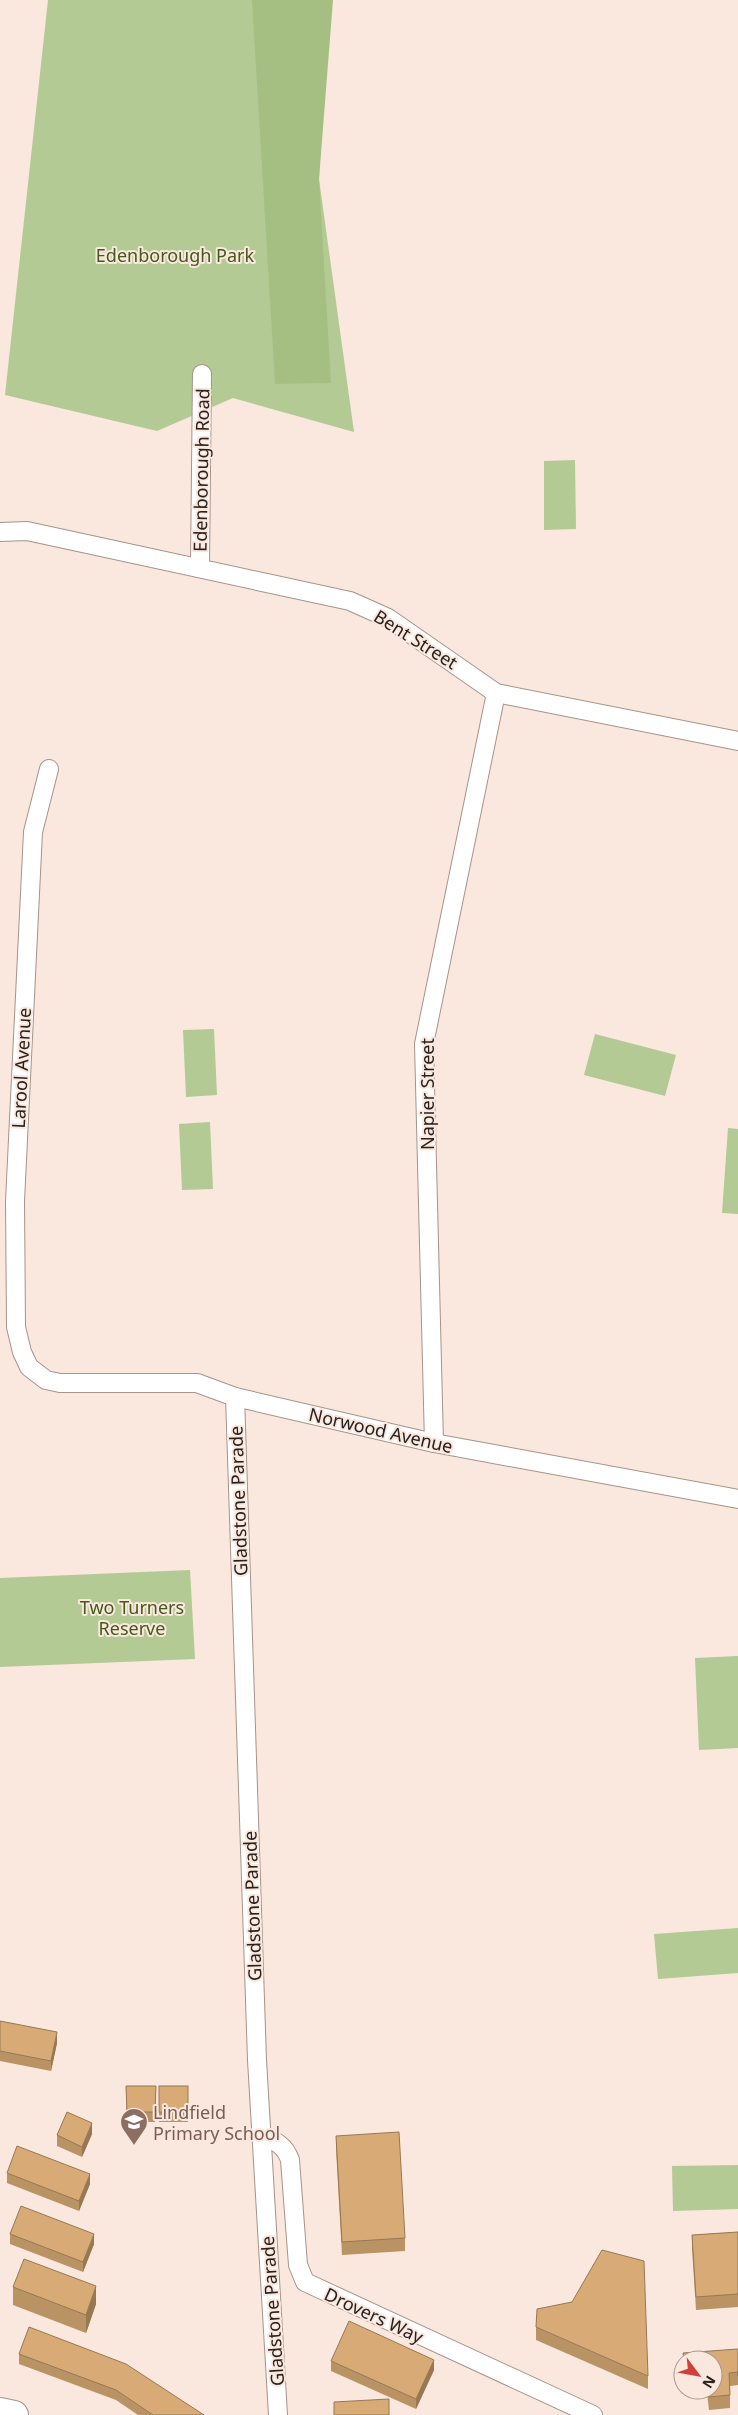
<svg xmlns="http://www.w3.org/2000/svg" width="738" height="2415" font-family="'Noto Sans',sans-serif">
  <style>
    .green { fill: #b3ca95 }
    .forest { fill: #a5bf83 }
    .lines { fill: none; stroke-linecap: round; stroke-linejoin: round }
    .minor-casing { stroke: #a5948a; stroke-width: 20 }
    .trunk-casing { stroke: #a5948a; stroke-width: 30 }
    .minor { stroke: #fff; stroke-width: 18 }
    .trunk { stroke: #fff; stroke-width: 28 }
    .wall { fill: #ba9365 }
    .shaded-wall { fill: #977853 }
    .building { fill: #d8ab76; stroke: #977853 }
    .labels { text-anchor: middle; dominant-baseline: central; stroke-width: 4; stroke-linejoin: round; paint-order: stroke }
    .park-label { font-size: 18px; fill: #425a1a; stroke: #fae7dd }
    .street-label { font-size: 18px; fill: #28211e; stroke: #fae7dd }
    .education-label { font-size: 18px; fill: #785e54; stroke: #fae7dd; text-anchor: start }
  </style>
  <rect width="100%" height="100%" fill="#fae7dd"/>
  <g class="green">
    <path d="M48,0H310L327,5L319,179L354,432L233,398L157,431L5,395Z"/>
    <path d="M575,460L576,529L544,530V461Z"/>
    <path d="M214,1029L217,1095L186,1097L183,1030Z"/>
    <path d="M595,1034L676,1055L665,1096L584,1075Z"/>
    <path d="M210,1122L213,1189L182,1190L179,1124Z"/>
    <path d="M728,1128L738,1129V1214L722,1213Z"/>
    <path d="M190,1570L195,1659L0,1667V1578Z"/>
    <path d="M738,1656V1748L699,1750L695,1658Z"/>
    <path d="M738,1928V1973L658,1979L654,1934Z"/>
    <path d="M738,2165V2209L673,2211L672,2166Z"/>
  </g>
  <path class="forest" d="M252,0H333L319,179L331,383L275,384Z"/>
  <g class="lines">
    <defs>
      <g id="minor">
        <path d="M0,532L27,531L350,601L388,618L496,693L738,741"/>
        <path d="M200,566L202,374"/>
        <path d="M49,769L33,832L15,1201L16,1327L22,1352L29,1367L46,1380L60,1383H197L235,1397L434,1443L738,1499"/>
        <path d="M235,1397L257,2060L278,2415"/>
        <path d="M434,1443L424,1044L496,693"/>
        <path d="M261,2135C275,2141 285,2145 290,2160L298,2265L305,2282L593,2415"/>
      </g>
      <path id="trunk" d="M0,2412L14,2415"/>
    </defs>
    <use href="#minor" class="minor-casing"/>
    <use href="#trunk" class="trunk-casing"/>
    <use href="#minor" class="minor"/>
    <use href="#trunk" class="trunk"/>
  </g>
  <g class="wall">
    <path d="M0,2021L57,2043L51,2071L0,2061Z"/>
    <path d="M126,2086H156L155,2122H127Z"/>
    <rect x="159" y="2086" width="29" height="36"/>
    <path d="M92,2134L82,2157L57,2146V2135Z"/>
    <path d="M336,2136L405,2238V2251L342,2255L336,2149Z"/>
    <path d="M7,2173L90,2184L79,2211L7,2183Z"/>
    <path d="M738,2232V2307L696,2310L692,2248V2235Z"/>
    <path d="M10,2234L94,2244L83,2272L10,2244Z"/>
    <path d="M13,2287L96,2304L86,2333L13,2305Z"/>
    <path d="M536,2327L648,2376V2389L536,2340Z"/>
    <path d="M738,2349V2389V2385L730,2386V2408L709,2410L707,2393L685,2394V2390H713V2360H683V2353Z"/>
    <path d="M19,2354L204,2415H138L116,2400L19,2364Z"/>
    <path d="M331,2361L434,2370L416,2409L331,2371Z"/>
  </g>
  <g class="shaded-wall">
    <path d="M57,2032V2043L51,2071V2061Z"/>
    <path d="M92,2123V2134L82,2157V2147Z"/>
    <path d="M90,2174V2184L79,2211V2201Z"/>
    <path d="M94,2234V2244L83,2272V2262Z"/>
    <path d="M96,2286V2304L86,2333V2315Z"/>
    <path d="M434,2360V2370L416,2409V2399Z"/>
  </g>
  <g class="building">
    <path d="M0,2021L57,2032L51,2061L0,2051Z"/>
    <path d="M126,2086H156L155,2112H127Z"/>
    <rect x="159" y="2086" width="29" height="26"/>
    <path d="M67,2112L92,2123L82,2147L57,2135Z"/>
    <path d="M399,2132L405,2238L342,2242L336,2136Z"/>
    <path d="M17,2146L90,2174L79,2201L7,2173Z"/>
    <path d="M21,2206L94,2234L83,2262L10,2234Z"/>
    <path d="M738,2232V2294L696,2297L692,2235Z"/>
    <path d="M602,2250L644,2261L648,2376L536,2327L537,2309L572,2302Z"/>
    <path d="M24,2259L96,2286L86,2315L13,2287Z"/>
    <path d="M349,2321L434,2360L416,2399L331,2361Z"/>
    <path d="M29,2327L126,2364L204,2415H153L116,2390L19,2354Z"/>
    <path d="M738,2349V2376V2372L729,2373L730,2395L709,2397L708,2390H713V2360H684L683,2353Z"/>
    <path d="M389,2399V2415H334V2402Z"/>
  </g>
  <defs>
    <symbol id="school-pin" viewBox="-11 -11 22 30"><path d="M0 17L-7.5 6A9.5 9.5 0 1 1 7.5 6Z" fill="#8d6e63" stroke="#fae7dd"/><path d="M0-5L7-2L0 1L-7-2ZM-4 1L0 2.5L4 1V4Q0 6-4 4Z" fill="#fff"/></symbol>
  </defs>
  <g fill-rule="evenodd">
    <use href="#school-pin" x="118" y="2106" width="32" height="43"/>
  </g>
  <g class="labels">
    <g class="park-label">
      <text x="175" y="255">Edenborough Park</text>
      <text x="132" y="1607">Two Turners<tspan x="132" dy="21">Reserve</tspan></text>
    </g>
    <g class="street-label">
      <text transform="translate(201 470) rotate(-89)">Edenborough Road</text>
      <text transform="translate(416 639) rotate(32)">Bent Street</text>
      <text transform="translate(21 1068) rotate(-87)">Larool Avenue</text>
      <text transform="translate(427 1094) rotate(-90)">Napier Street</text>
      <text transform="translate(381 1430) rotate(13)">Norwood Avenue</text>
      <text transform="translate(238 1501) rotate(-92)">Gladstone Parade</text>
      <text transform="translate(252 1906) rotate(-92)">Gladstone Parade</text>
      <text transform="translate(272 2311) rotate(-94)">Gladstone Parade</text>
      <text transform="translate(374 2315) rotate(25)">Drovers Way</text>
    </g>
    <g class="education-label">
      <text x="153" y="2112">Lindfield<tspan x="153" dy="21">Primary School</tspan></text>
    </g>
  </g>
  <g transform="translate(698 2375) rotate(122)"><circle r="24" fill="#fae7dd" stroke="#a69891"/>
  <path d="M0-4L9 19L0 12L-9 19Z" fill="#ce4038"/>
  <text y="-8" font-size="14" font-weight="bold" text-anchor="middle" fill="#28211e">N</text>
  </g>
</svg>
